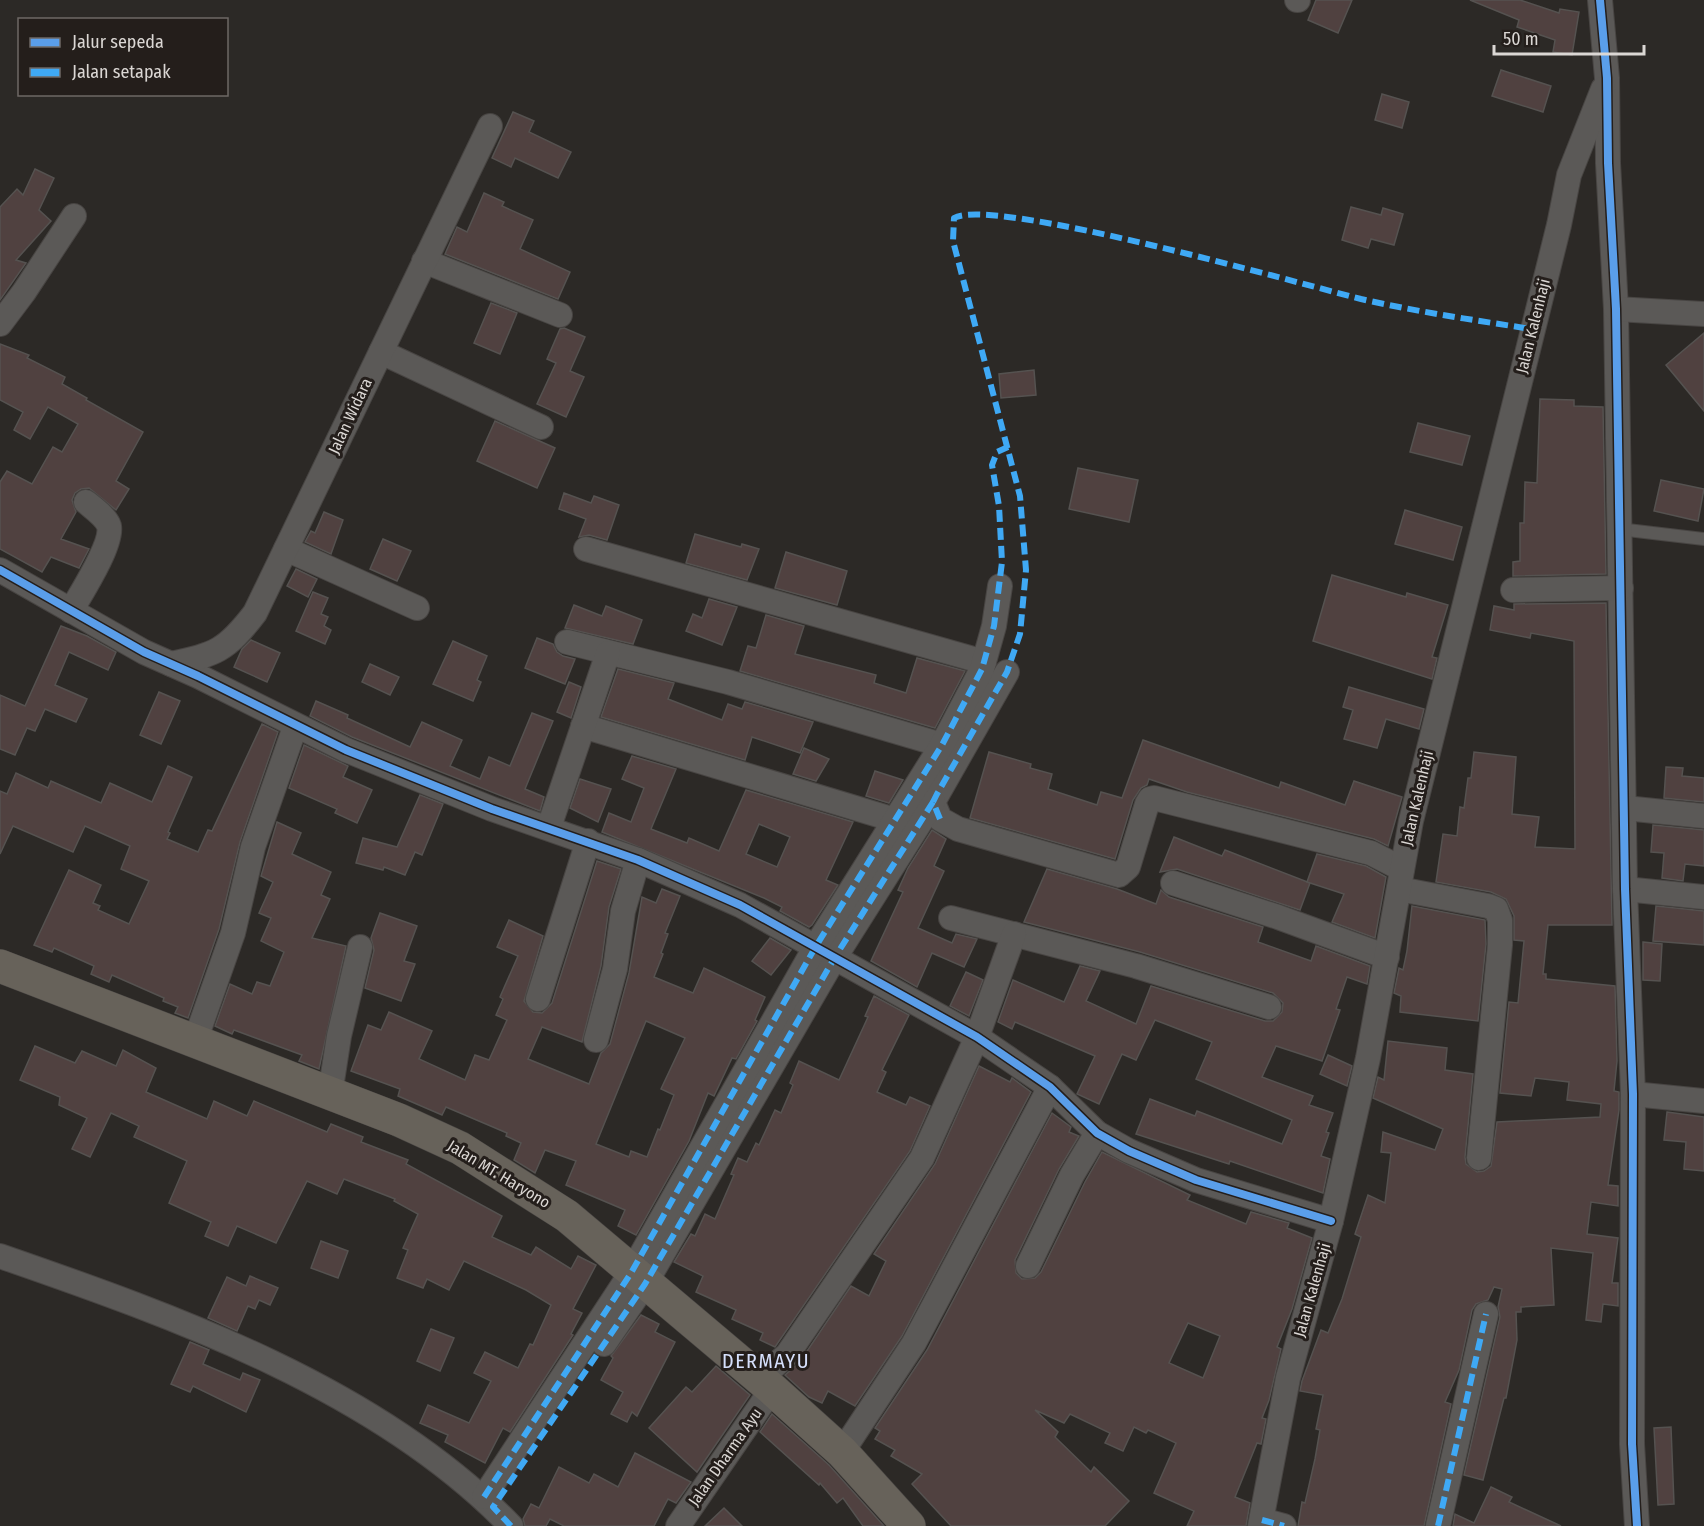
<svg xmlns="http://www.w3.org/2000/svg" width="1704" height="1526" font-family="'Fira Sans Condensed',sans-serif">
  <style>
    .building { fill: #504140; stroke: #555250; stroke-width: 1.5; fill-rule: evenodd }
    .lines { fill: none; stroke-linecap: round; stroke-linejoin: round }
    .service-casing { stroke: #484543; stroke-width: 14 }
    .minor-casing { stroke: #484543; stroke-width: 26 }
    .primary-casing { stroke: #484543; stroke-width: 34 }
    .service { stroke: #5b5957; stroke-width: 12 }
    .minor { stroke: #5b5957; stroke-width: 24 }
    .primary { stroke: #67625a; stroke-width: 33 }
    .quiet { stroke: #3fa9f5; stroke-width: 6; stroke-dasharray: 12 6; stroke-linecap: butt }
    .cycleway-casing { stroke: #241e1b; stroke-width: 11 }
    .cycleway { stroke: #5a9eea; stroke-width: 8 }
    .labels { text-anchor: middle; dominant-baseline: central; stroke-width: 6; stroke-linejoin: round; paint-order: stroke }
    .street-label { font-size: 16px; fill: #dbd7d4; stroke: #241e1b }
    .quarter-label { font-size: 20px; letter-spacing: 1.5px; fill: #d6e0fc; stroke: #241e1b }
  </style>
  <rect width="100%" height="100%" fill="#2c2926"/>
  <g class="building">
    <path d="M1316,0H1352L1338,33L1308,20Z"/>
    <path d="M1470,0H1520L1559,13L1560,9L1579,12L1572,55L1553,52L1555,40L1517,27L1519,20Z"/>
    <path d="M1501,70L1551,86L1543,112L1492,96Z"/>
    <path d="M1382,94L1409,102L1402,128L1375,120Z"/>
    <path d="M513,112L534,121L529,132L571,152L558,178L515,158L511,167L492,158Z"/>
    <path d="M35,169L54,178L39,210L51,221L16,260L26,263L0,300V207L17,189L23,195Z"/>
    <path d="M484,193L504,202L502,206L533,220L520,249L570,272L558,299L445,254L457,227L467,232Z"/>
    <path d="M1351,207L1381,215L1383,208L1403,214L1394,245L1371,239L1368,248L1342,240Z"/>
    <path d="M491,303L517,313L500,354L474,343Z"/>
    <path d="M564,328L585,337L570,371L584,377L566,417L537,404L556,363L547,359L560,329Z"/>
    <path d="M1704,333V411L1666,365Z"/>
    <path d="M0,344L29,355L27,358L65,377L62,384L87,398L86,400L143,432L116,481L129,489L116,510L89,488L81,489L75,493L72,500L76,512L61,539L89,549L79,568L51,557L42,572L0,549V482L7,471L32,484L53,447L62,452L78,424L48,407L30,439L14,430L23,412L0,400Z"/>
    <path d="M1034,370L1036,395L1001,398L999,374Z"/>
    <path d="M1540,399L1574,400V406L1603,407L1606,574L1513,576V562L1520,561V523H1524L1525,482L1537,483Z"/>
    <path d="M495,421L555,448L537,488L477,461Z"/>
    <path d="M1418,423L1470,436L1462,465L1410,452Z"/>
    <path d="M1078,468L1138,480L1129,522L1069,509Z"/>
    <path d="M1661,480L1704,489L1698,521L1654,511Z"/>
    <path d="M564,493L591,503L594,496L619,505L607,540L589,535L579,537L586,519L559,509Z"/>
    <path d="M1405,510L1462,527L1453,560L1395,544Z"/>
    <path d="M324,512L343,520L331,554L305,542L311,531L315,533Z"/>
    <path d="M695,534L741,547L742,544L759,549L747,580L686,563Z"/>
    <path d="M383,539L411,551L397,581L370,569Z"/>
    <path d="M786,552L847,571L837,605L775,588Z"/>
    <path d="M296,569L317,579L308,597L287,586Z"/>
    <path d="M1332,575L1406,597L1407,593L1448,605L1432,657L1437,658L1432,679L1313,641Z"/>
    <path d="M313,592L328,598L321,614L328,617L324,626L331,630L325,644L296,631Z"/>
    <path d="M709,599L737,607L722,645L686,631L693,614L702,618Z"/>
    <path d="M1606,603L1612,925H1548L1543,974H1546V979L1615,986L1617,1061L1614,1091L1619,1092V1110L1608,1185L1618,1186V1206L1591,1202L1587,1234L1618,1238L1612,1283H1618V1306L1603,1304L1601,1322L1586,1320L1593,1253L1551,1248L1554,1305L1521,1307V1312H1516L1517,1340L1506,1398H1504L1483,1480L1464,1475L1500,1317L1498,1307L1502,1289L1494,1287L1488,1300L1476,1304L1472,1310L1459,1370L1445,1402L1451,1404L1424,1526H1298L1302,1502L1305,1503L1315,1459L1320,1430L1316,1429L1323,1395L1300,1391L1302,1381L1321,1330L1328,1333L1342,1299L1361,1237L1355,1234L1368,1195L1385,1203L1391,1153L1381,1152L1383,1132L1435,1150L1443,1129L1373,1098L1378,1077L1384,1080L1388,1041L1447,1048L1445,1070L1473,1074L1465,1157L1466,1164L1477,1172L1484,1171L1491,1166L1497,1122L1600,1117L1601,1104L1567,1100L1569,1082L1535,1078L1531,1096L1500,1093L1509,1002L1518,1003L1524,941L1514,940V916L1506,899L1491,892L1436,882L1443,834L1457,836L1460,807L1464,808L1468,778H1471L1474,752L1516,757L1512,814L1539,817L1535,847L1575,849L1574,641L1531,633L1530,638L1490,630L1494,606L1514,610V604Z"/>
    <path d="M574,605L602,616L606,606L642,620L633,644L565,628Z"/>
    <path d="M766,615L804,626L795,654L876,675L874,683L906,693L917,658L965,671L935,728L740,671L748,646L756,648Z"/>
    <path d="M61,626L87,636L116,652L108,670L69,652L55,685L87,699L76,722L45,709L35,731L27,728L15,755L0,749V695L25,706Z"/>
    <path d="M537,638L553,644L557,652L563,656L575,659L565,684L525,668Z"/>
    <path d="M251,640L280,653L267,682L234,667L242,649Z"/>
    <path d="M453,641L487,656L477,680L481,682L473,701L433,684Z"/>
    <path d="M370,664L399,677L390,695L362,682Z"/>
    <path d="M618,669L674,683L668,699L722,720L728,704L742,709L745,702L813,722L800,753L752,737L745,760L601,717Z"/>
    <path d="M569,682L581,687L571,718L557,712Z"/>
    <path d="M1349,687L1424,709L1419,729L1386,719L1377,748L1344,739L1353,710L1343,707Z"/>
    <path d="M159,692L180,701L161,744L140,735Z"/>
    <path d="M316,701L348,715L347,718L410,747L422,722L462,740L450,766L480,779L489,757L510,766L532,713L553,721L525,789L544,797L540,811L352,737L310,716Z"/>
    <path d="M262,724L278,732L240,842L219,929L188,1018L175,1013L178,1007L163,1001L164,998L112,975L109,982L91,974L94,966L54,948L52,952L34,945L69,870L101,885L93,903L100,906L98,910L129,924L149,881L121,869L130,846L85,826L73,852L13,826L0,854V791L7,794L16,773L48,788L51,781L101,803L110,783L152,802L168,766L192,777L168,832L170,833L167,839L198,852L208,830L212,831Z"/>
    <path d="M1143,740L1279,788L1281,782L1345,805L1354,781L1402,797L1388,846L1374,839L1187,792L1149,779L1147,785L1141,788L1133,800L1115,859L970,818L989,752L1031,764L1030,768L1052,774L1048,789L1097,805L1101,792L1122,798Z"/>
    <path d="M304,745L348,766L343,777L372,790L357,823L335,813L337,809L289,788Z"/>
    <path d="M804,748L829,759L816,781L793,774Z"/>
    <path d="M632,756L676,769L651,829L687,843L689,838L719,851L746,790L853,822L826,880L838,885L812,925L809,927L780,911L782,907L764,898L602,832L609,813L631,822L644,788L622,779ZM759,824L790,837L777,867L746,854Z"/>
    <path d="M1666,767L1683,768L1682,776L1704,778V802L1664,798Z"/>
    <path d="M875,771L903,780L889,803L866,796Z"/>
    <path d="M580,779L611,789L598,822L570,808Z"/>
    <path d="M420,795L443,804L422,855L415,852L405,875L384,867L383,870L356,863L363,838L397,847Z"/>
    <path d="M277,822L301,833L292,854L331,872L321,895L330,899L312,938L346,946L319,1069L299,1061L302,1055L234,1030L232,1034L215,1026L230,984L252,994L257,982L270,986L284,952L261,941L271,918L259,913L273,882L261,876Z"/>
    <path d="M1653,825L1704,830V866L1685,864L1683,881L1662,878L1664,853L1651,852Z"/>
    <path d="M932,830L946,839L934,866L944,871L918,928L952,943L956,934L977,939L964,967L932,953L917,987L871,961L903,892L898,890L908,868Z"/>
    <path d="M1174,837L1222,856L1225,850L1310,883L1300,910L1177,869L1160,872Z"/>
    <path d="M1317,854L1366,866L1386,877L1375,938L1332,922L1344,894L1307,882Z"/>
    <path d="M597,861L621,869L609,907L601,966L582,1042L542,1027L528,1059L589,1084L601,1053L610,1044L629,973L642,897L656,903L662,889L680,896L665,933L668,934L661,953L663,954L654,977L693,993L704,968L765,997L755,1020L757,1021L736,1059L732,1058L714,1096L708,1093L689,1141L636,1235L618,1226L625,1210L566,1185L576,1161L545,1150L535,1173L514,1160L521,1143L506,1136L507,1133L446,1107L442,1115L398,1096L400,1089L351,1071L368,1025L381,1030L389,1012L432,1031L419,1059L465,1080L475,1055L489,1060L507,1020L496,1015L503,999L500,997L518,956L497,947L509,920L543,936L524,1001L533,1012L542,1013L552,1003ZM646,1021L685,1038L661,1089L674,1095L660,1130L658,1129L647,1157L631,1151L629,1157L596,1144Z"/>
    <path d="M1047,869L1117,889L1156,904L1161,890L1169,897L1263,927L1258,942L1311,961L1316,946L1370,966L1367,984L1347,977L1336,1009L1340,1010L1322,1061L1276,1046L1262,1077L1313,1096L1309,1105L1333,1113L1326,1132L1329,1133L1321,1156L1330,1159L1323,1193L1230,1161L1229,1164L1136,1134L1150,1099L1195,1116L1197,1111L1282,1144L1292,1120L1196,1079L1212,1042L1155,1020L1136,1060L1122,1054L1099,1104L1077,1094L1095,1056L1015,1022L1012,1029L998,1022L1013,980L1064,1002L1080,966L1100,971L1086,1001L1136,1024L1151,986L1265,1021H1273L1282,1012L1283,1003L1273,993L1140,952L1024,922Z"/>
    <path d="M1412,906L1485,920L1486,944L1478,1021L1400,1012L1401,996L1394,993L1399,968L1403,970L1407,951Z"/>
    <path d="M1656,906L1704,911V945L1653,941Z"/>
    <path d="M380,913L417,926L404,961L415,964L401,1001L365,988L374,950L371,938Z"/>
    <path d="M770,938L791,950L771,975L752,961Z"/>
    <path d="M1643,942L1662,944L1660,981L1643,980Z"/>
    <path d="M966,972L983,980L969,1016L950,1006Z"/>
    <path d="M874,996L909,1015L882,1070L886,1072L877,1092L906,1105L910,1097L930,1106L910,1151L775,1347L760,1340L763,1333L732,1319L736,1310L696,1292L703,1276L674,1262L691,1234L695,1236L705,1214L715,1219L734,1175L731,1174L738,1158L747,1162L756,1143L759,1145L775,1110L781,1113L793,1085L790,1083L799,1061L839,1080L868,1017L865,1016Z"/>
    <path d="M35,1046L75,1063L82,1051L116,1066L123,1050L156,1068L146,1092L207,1119L214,1101L247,1116L254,1101L327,1132L331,1124L363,1137L361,1142L408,1160L406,1164L502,1216L492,1237L531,1255L536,1247L571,1269L578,1256L596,1265L573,1309L582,1313L571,1334L573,1335L510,1432L503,1428L485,1463L445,1442L448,1435L420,1423L428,1405L469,1423L491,1381L474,1373L485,1352L518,1368L530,1344L533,1345L551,1305L526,1290L464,1261L449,1290L427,1279L423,1288L397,1278L408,1250L403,1248L418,1214L394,1201L395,1199L344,1179L337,1194L307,1181L276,1243L237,1226L228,1246L205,1236L211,1222L169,1203L187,1161L134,1137L139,1126L111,1113L90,1157L72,1149L87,1118L59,1105L60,1097L20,1080Z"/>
    <path d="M1328,1055L1352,1066L1347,1086L1320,1074Z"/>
    <path d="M979,1066L1010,1082L1012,1078L1031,1092L902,1336L855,1406L828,1391L822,1403L809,1397L785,1375L799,1363L851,1286L869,1296L886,1261L874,1254L935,1164Z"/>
    <path d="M1667,1112L1704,1117V1171L1684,1169L1686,1142L1664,1140Z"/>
    <path d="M1052,1113L1071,1127L1069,1132L1079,1136L1059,1169L1015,1260L1016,1273L1022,1279L1035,1278L1041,1272L1085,1182L1102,1152L1190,1195L1187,1200L1246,1224L1251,1212L1289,1223L1287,1228L1312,1238L1292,1309L1277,1347L1281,1349L1269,1400L1262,1418L1266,1419L1261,1444L1257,1443L1235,1497L1250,1503L1246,1526H1187L1194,1511L1154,1493L1176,1443L1148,1430L1146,1433L1134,1427L1123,1451L1105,1443L1110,1433L1070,1414L1064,1423L1035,1410L1058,1432L1055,1437L1091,1472L1094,1467L1129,1501L1105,1526H951L912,1484L922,1474L891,1456L895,1450L875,1439L880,1431L875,1428L927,1350ZM1188,1323L1220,1336L1203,1378L1169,1363Z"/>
    <path d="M321,1241L348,1251L338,1278L311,1268Z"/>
    <path d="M250,1276L278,1288L270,1305L259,1300L255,1309L248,1306L237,1331L208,1318L227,1277L246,1286Z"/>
    <path d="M641,1315L659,1324L655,1332L675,1342L637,1416L632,1412L627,1422L611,1414L623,1392L601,1380L613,1358L611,1356Z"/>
    <path d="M431,1329L454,1338L440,1371L417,1361Z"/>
    <path d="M190,1342L209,1350L203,1364L240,1380L243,1373L260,1380L246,1412L193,1386L190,1392L171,1384Z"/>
    <path d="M716,1366L750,1395L697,1472L649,1428L686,1387L692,1392Z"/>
    <path d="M772,1414L829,1465L884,1526H863L843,1498L837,1503L820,1483L819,1485L760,1432Z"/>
    <path d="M1671,1427L1674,1504L1658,1505L1654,1428Z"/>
    <path d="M635,1453L691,1482L676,1503L668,1499L654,1526H564L550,1519L546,1526H525L523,1519L531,1504L539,1508L559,1467L589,1483L594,1474L618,1487Z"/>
    <path d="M1491,1487L1512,1497L1509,1502L1561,1526H1453L1455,1514L1474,1523Z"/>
    <path d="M724,1508L742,1526H705Z"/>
  </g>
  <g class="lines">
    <defs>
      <path id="service" d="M1619,529L1704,539"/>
      <g id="minor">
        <path d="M1297,0H1298"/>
        <path d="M1600,0L1607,78L1608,163L1616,309L1625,889L1633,1094L1632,1444L1637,1526"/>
        <path d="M424,261L560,315"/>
        <path d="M1616,309L1704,314"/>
        <path d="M0,324L24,292L74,216"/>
        <path d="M381,352L541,427"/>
        <path d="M286,549L417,608"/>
        <path d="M586,549L984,662"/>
        <path d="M0,570L144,652L198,676L346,750L492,809L638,860L740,905L977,1037L1050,1087L1097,1133L1129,1151L1196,1180L1331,1221"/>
        <path d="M1513,590L1621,588"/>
        <path d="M71,611C80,595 113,544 109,526C106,517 93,508 86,502"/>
        <path d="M567,642L728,682L942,745"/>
        <path d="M171,664C216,654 226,651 255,613L490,126"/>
        <path d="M1007,672L933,802L940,819L958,829L1119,875L1128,867L1147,804L1150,799L1154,798L1371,853L1402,869"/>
        <path d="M583,726L895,820"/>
        <path d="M1625,808L1704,816"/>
        <path d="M549,827L608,653"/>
        <path d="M1173,883L1278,917L1387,957"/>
        <path d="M1399,889L1488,906L1496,909L1500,920V945L1479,1158"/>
        <path d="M1625,889L1704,897"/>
        <path d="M951,918L1136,966L1269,1007"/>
        <path d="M538,999L588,841"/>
        <path d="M596,1040L615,969L623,911L638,860"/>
        <path d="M195,1041L233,933L253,847L295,727"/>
        <path d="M330,1094L339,1036L360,947"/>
        <path d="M1633,1094L1704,1101"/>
        <path d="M0,1256C176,1317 379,1389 511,1526"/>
        <path d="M1028,1266L1072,1175L1097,1133"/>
        <path d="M604,1344L645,1284L835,957L933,802"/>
        <path d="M760,1378L787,1355L922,1158L977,1037L1014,934"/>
        <path d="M842,1452L914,1343L1050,1087"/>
        <path d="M484,1497L631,1273L816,946L942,745L982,669L994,626L1000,586"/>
        <path d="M1262,1520L1284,1526"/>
        <path d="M678,1526L772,1389"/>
        <path d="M1260,1526L1288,1378L1331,1221L1368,1058L1411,821L1559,225L1569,175L1603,89"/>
        <path d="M1438,1526L1486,1314"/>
      </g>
      <path id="primary" d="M0,966L399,1120L460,1148L567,1216L772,1389L842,1452L909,1526"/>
    </defs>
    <use href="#service" class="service-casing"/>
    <use href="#minor" class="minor-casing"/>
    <use href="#primary" class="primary-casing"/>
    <use href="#service" class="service"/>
    <use href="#minor" class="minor"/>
    <use href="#primary" class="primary"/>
    <g class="quiet">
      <path d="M940,819L933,802L937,794L1007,672L1020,634L1026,570L1020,496L953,241L954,218C992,196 1301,284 1361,299C1418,312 1474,320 1531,329"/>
      <path d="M484,1497L631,1273L816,946L942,745L982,669L994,626L1002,562L999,506L992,465L997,452L1008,447"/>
      <path d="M1262,1520L1284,1526"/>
      <path d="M511,1526L493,1507L645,1284L835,957L933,802"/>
      <path d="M1438,1526L1486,1314"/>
    </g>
    <defs>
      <g id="cycleway">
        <path d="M1600,0L1607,78L1608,163L1616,309L1625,889L1633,1094L1632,1444L1637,1526"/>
        <path d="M0,570L144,652L198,676L346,750L492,809L638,860L740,905L977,1037L1050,1087L1097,1133L1129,1151L1196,1180L1331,1221"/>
      </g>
    </defs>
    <use href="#cycleway" class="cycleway-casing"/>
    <use href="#cycleway" class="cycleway"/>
  </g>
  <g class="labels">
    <g class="street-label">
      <text transform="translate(1533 326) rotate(-76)">Jalan Kalenhaji</text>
      <text transform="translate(350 416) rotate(-65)">Jalan Widara</text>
      <text transform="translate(1417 798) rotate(-77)">Jalan Kalenhaji</text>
      <text transform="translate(499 1174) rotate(31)">Jalan MT. Haryono</text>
      <text transform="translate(1312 1290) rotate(-74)">Jalan Kalenhaji</text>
      <text transform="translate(725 1457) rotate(-55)">Jalan Dharma Ayu</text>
    </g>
    <g class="quarter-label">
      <text x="766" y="1361">DERMAYU</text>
    </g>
  </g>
  <rect x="18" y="18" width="210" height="78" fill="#241e1b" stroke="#6d6865" stroke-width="1.5"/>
  <rect x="30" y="38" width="30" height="9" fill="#5a9eea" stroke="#6d6865" stroke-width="1.5"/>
  <text x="72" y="48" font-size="18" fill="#dbd7d4">Jalur sepeda</text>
  <rect x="30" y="68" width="30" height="9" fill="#3fa9f5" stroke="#6d6865" stroke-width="1.5"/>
  <text x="72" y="78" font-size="18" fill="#dbd7d4">Jalan setapak</text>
  <path d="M1494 45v9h150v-9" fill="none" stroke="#dbd7d4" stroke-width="3"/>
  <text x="1503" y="45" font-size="18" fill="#dbd7d4" stroke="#241e1b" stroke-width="4.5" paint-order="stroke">50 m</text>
</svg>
